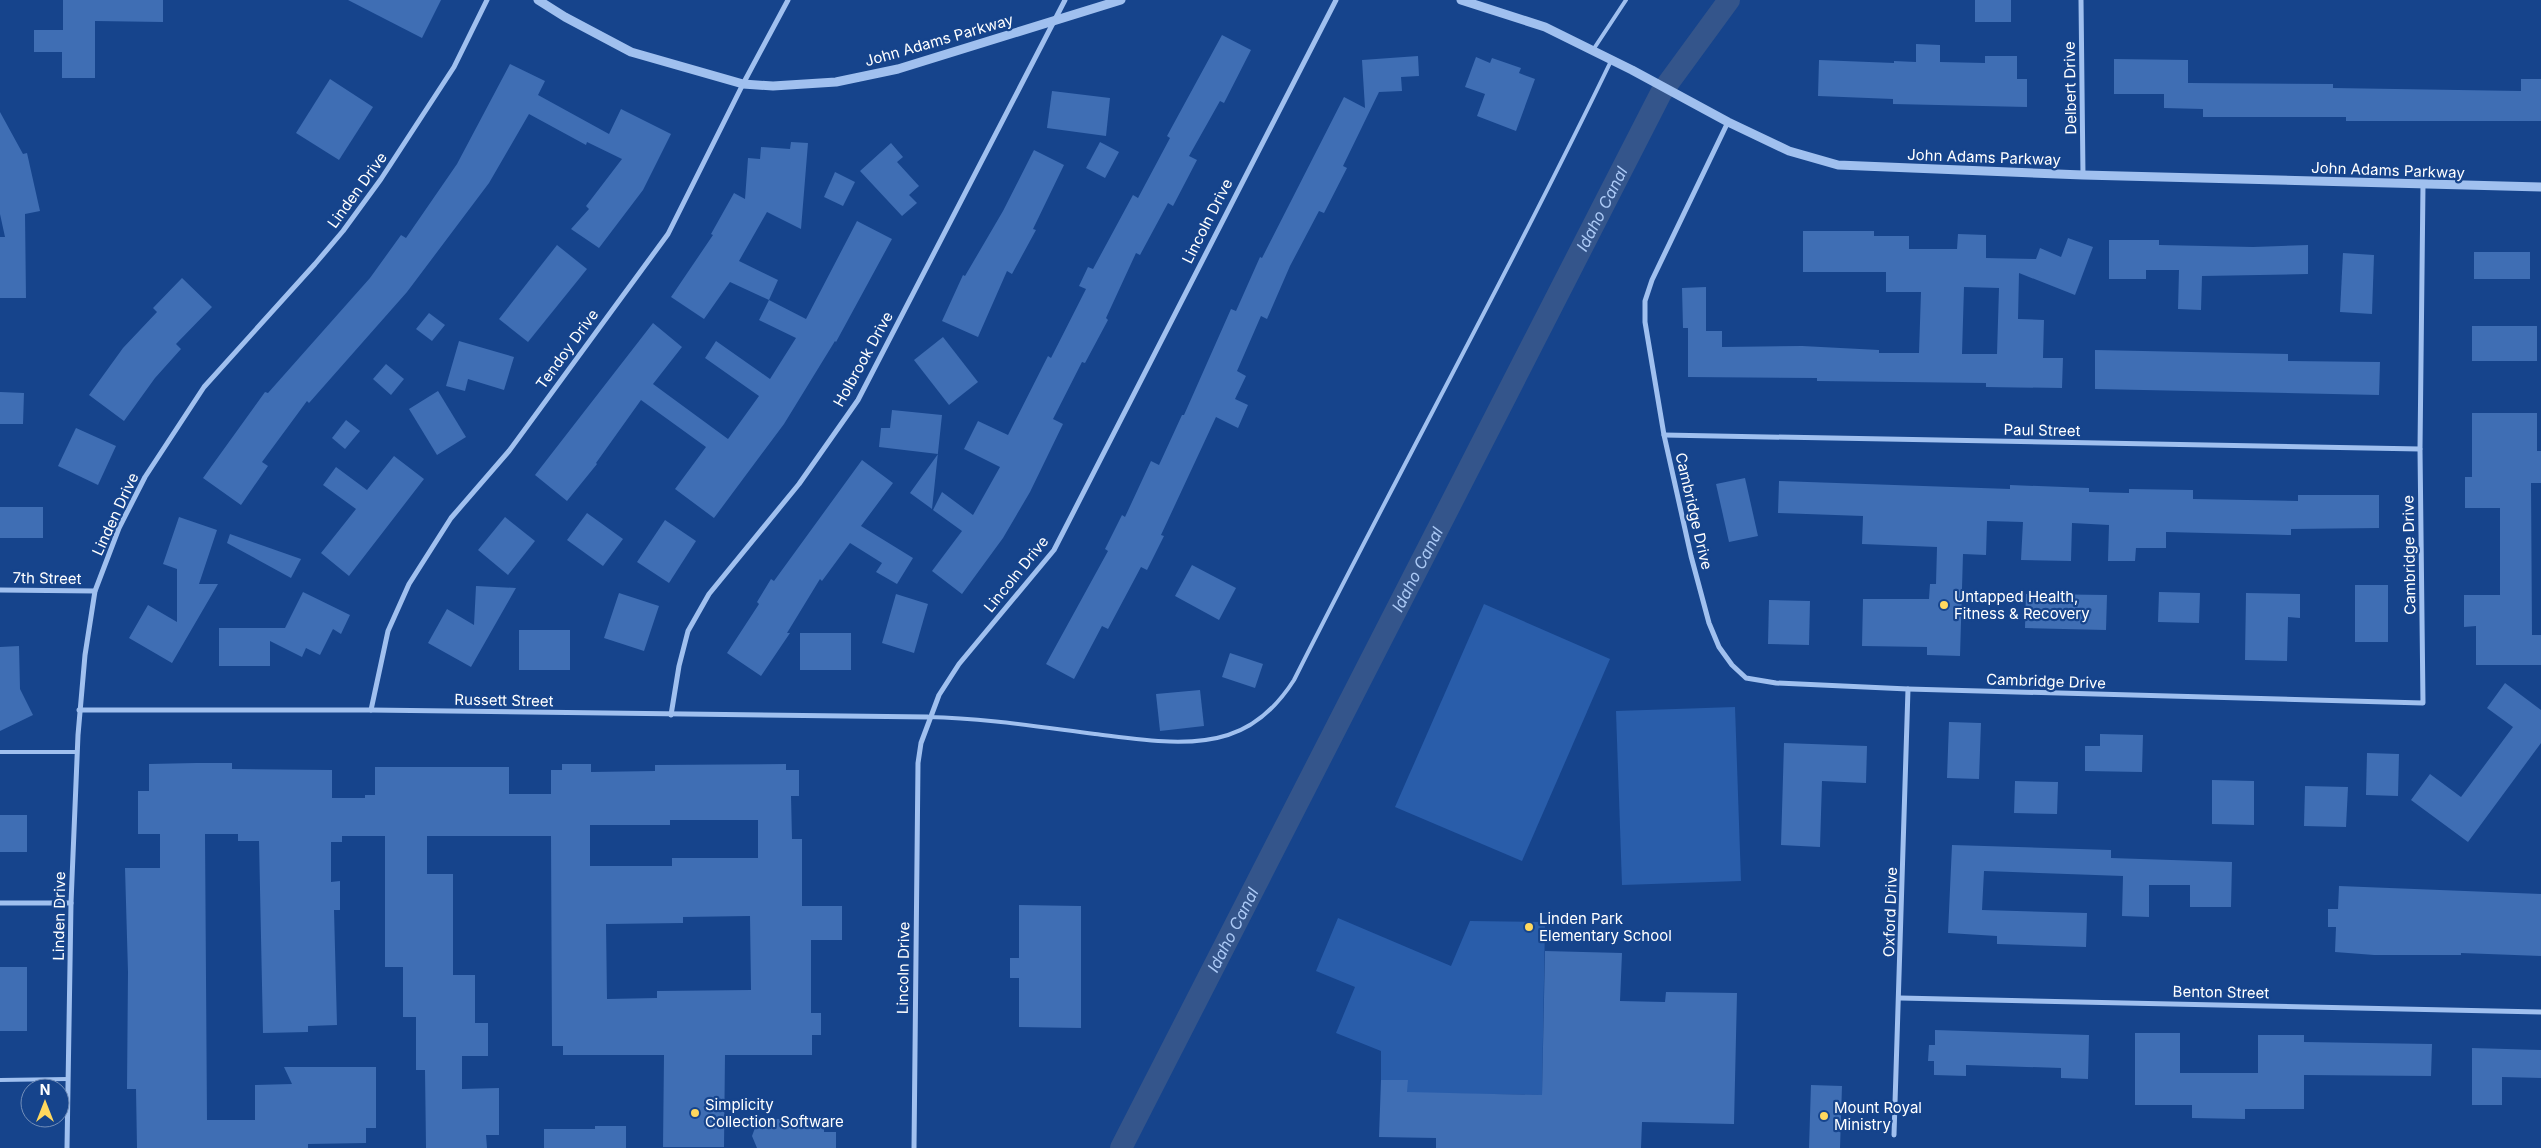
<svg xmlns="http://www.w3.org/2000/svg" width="2541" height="1148" font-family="Inter,sans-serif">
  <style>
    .green { fill: #295daa }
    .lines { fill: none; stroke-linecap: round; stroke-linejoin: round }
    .canal { stroke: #34558b; stroke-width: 22 }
    .building { fill: #3f6eb4; fill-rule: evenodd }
    .service { stroke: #a0c0ef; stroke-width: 4 }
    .minor { stroke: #a0c0ef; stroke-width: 5 }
    .tertiary { stroke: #a0c0ef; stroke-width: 9 }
    .poi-dot { fill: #ffd85e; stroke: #16448c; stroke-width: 2 }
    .labels { text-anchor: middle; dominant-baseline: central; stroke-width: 4.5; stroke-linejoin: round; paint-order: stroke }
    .street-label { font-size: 15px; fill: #fff; stroke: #16448c }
    .poi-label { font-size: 15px; fill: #fff; stroke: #16448c; text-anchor: start }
    .water-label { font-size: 16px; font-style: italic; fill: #accaf6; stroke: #16448c }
  </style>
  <rect width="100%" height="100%" fill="#16448c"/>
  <g class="green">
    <path d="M1484,604L1610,659L1522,861L1395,807Z"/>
    <path d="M1735,707L1741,881L1622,885L1616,711Z"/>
    <path d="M1338,918L1451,966L1470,921L1545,922L1542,1095L1407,1093V1080H1381V1051L1336,1033L1355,987L1316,971Z"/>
  </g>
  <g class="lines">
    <path class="canal" id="s1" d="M1121,1148L1661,93L1729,0"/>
  </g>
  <g class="building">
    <path d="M63,0H163V22L95,21V78H62V52H34V30H63Z"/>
    <path d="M348,0H441L422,38Z"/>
    <rect x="1975" y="0" width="36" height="22"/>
    <path d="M1222,35L1251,50L1224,103L1220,101L1189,156L1197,160L1173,206L1168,203L1140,255L1136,253L1106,318L1108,320L1085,363L1082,362L1053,419L1063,424L1030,492L1003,538L962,594L932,571L962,531L933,510L942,492L973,515L1000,467L964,449L978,421L1008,435L1048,356L1051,358L1086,289L1079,286L1088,267L1093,269L1133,195L1138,198L1170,138L1167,136Z"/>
    <path d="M1916,44L1940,45V62L1985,63V56H2017V79H2027V107L1893,104V99L1818,96L1819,60L1894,63V61L1916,62Z"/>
    <path d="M1418,56L1419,76L1401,77L1402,91L1379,92L1343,166L1347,168L1324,213L1319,211L1290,266L1267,319L1261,316L1237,371L1246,376L1235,399L1248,405L1238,428L1216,417L1161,535L1164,536L1147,570L1141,567L1108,629L1102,626L1074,679L1046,664L1108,551L1105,549L1122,515L1125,517L1151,461L1159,465L1182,415H1184L1231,309L1236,311L1260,257L1262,258L1344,97L1365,108L1362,60Z"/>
    <path d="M1476,57L1490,63L1492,58L1521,68L1519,73L1535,79L1516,131L1477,116L1485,94L1465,87Z"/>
    <path d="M2114,59L2188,60V83L2333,84V88L2521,91V79H2541V121H2346V117H2203V109L2164,108V94H2114Z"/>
    <path d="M510,64L545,81L538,95L609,134L621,109L671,134L643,190L599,248L571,229L589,209L586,206L622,159L587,142L586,145L529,114L489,183L407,292L309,403L307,401L262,462L268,466L241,505L203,478L265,392L268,393L370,278L401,235L406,238L457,164Z"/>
    <path d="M330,79L373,107L339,160L296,133Z"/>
    <path d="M1052,91L1110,98L1106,136L1047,128Z"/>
    <path d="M0,112L23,154L27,153L40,211L25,214L26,298H0V237H5L0,214Z"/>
    <path d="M791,142L808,143L801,229L767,212L739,261L778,280L769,300L730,282L704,319L671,297L713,235L711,234L734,193L745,199L748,158L760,159L761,147L790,149Z"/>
    <path d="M1100,142L1119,152L1105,178L1086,168Z"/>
    <path d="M891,143L903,157L897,162L919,186L909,195L917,203L902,216L860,171Z"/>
    <path d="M1034,150L1064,165L1033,229L1036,230L1012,274L1007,271L978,337L942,321L963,275L965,276L1003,211Z"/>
    <path d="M835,172L855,182L843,206L824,197Z"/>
    <path d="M857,221L892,239L836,342L835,341L784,424L714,518L675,489L706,447L641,400L596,463L597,464L567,501L535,475L653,323L682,347L653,384L728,439L759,396L705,358L716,341L770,379L796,338L759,320L769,300L806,319Z"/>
    <path d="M1803,231H1874V236H1909V249H1957L1958,234L1986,235V258L2036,259L2040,248L2061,257L2068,238L2093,247L2075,295L2019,273L2018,319L2044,320L2043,358H2063L2062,388L1986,387V383L1817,381V378L1688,377V328H1683L1682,288L1706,287V331H1722V347L1802,346L1879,350V353H1919L1921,292H1886V272H1803ZM1964,287L1999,288L1997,354H1962Z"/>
    <path d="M2109,240H2159V245L2253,247L2308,245V274L2202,276L2201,310L2178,309L2179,270H2146V279H2109Z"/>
    <path d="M557,245L587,269L528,342L499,319Z"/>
    <rect x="2474" y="252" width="56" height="27"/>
    <path d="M2343,253L2374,255L2372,314L2340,312Z"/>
    <path d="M182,278L212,307L176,344L181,349L155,378L124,421L89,395L123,348L157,312L153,308Z"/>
    <path d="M429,313L445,325L432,341L416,329Z"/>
    <rect x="2472" y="326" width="65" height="35"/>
    <path d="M943,337L978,382L949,405L914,360Z"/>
    <path d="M459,341L514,357L504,390L468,379L465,391L446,386Z"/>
    <path d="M2095,350L2288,354V361L2380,362L2379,395L2095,389Z"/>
    <path d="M386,364L404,379L391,395L373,379Z"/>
    <path d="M438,391L466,437L437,455L409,409Z"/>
    <path d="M0,392L24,393L23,424H0Z"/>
    <path d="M892,410L942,415L932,509L910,493L938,454L879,447L881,428H890Z"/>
    <path d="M2472,413H2537V451H2541V483H2531L2532,635H2541V665H2476V626L2464,627V595H2500V508H2465V477H2472Z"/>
    <path d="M346,420L360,431L345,449L332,438Z"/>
    <path d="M76,428L116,446L98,485L58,466Z"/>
    <path d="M394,456L424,479L349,576L321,553L356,509L323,485L336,467L367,490Z"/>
    <path d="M862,460L893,483L861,526L913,558L897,584L876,572L882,563L850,543L822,581L820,579L787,633H790L761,676L727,653L759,604L757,602L771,579L774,581Z"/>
    <path d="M1745,478L1758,536L1729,542L1716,484Z"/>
    <path d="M1779,481L2010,489V485L2089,488V492L2129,493V489L2193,490V499L2298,501V495H2379V528L2291,529V535L2166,532V548H2136L2135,561H2108L2109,525L2072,523L2071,561L2021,560L2023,522L1987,521L1986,555L1963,554L1960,656L1927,655V647L1862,646L1863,599H1929L1930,584H1936L1937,547L1862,544L1863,516L1778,513Z"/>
    <rect x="0" y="507" width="43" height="31"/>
    <path d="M587,513L623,539L603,566L567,540Z"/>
    <path d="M179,517L217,530L199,584H218L172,663L129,638L148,605L177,622V569L163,564Z"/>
    <path d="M505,517L535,541L508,575L478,550Z"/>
    <path d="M665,520L696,541L669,583L637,562Z"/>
    <path d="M230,534L301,559L291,578L227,543Z"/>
    <path d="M1192,565L1236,588L1219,620L1175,596Z"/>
    <rect x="2355" y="585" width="33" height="57"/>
    <path d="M476,586L516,588L471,667L428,643L447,609L474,625Z"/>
    <path d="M303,592L350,615L341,634L333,629L320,655L306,648L302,657L270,641V666H219V628H285Z"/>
    <path d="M2159,592L2200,593L2199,623L2158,622Z"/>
    <path d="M619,593L659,606L644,651L604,638Z"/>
    <path d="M2246,593L2300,594V618L2288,617L2287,661L2245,660Z"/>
    <path d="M896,594L928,604L914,653L882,643Z"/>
    <path d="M2026,594L2107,595L2106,630L2025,628Z"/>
    <path d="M1769,600L1810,601L1809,645L1768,644Z"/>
    <rect x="519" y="630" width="51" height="40"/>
    <rect x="800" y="633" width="51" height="37"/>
    <path d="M19,646L20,689L33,715L0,731V647Z"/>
    <path d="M1230,653L1263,664L1255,688L1222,677Z"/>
    <path d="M2505,683L2541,710V743L2468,842L2411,800L2430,774L2461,797L2513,727L2487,708Z"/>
    <path d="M1200,690L1204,726L1160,731L1156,694Z"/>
    <path d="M1949,722L1981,723L1979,779L1947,778Z"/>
    <path d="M2100,734L2143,735L2142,772L2085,771V746H2100Z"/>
    <path d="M1784,743L1867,746L1866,783L1822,781L1820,847L1781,845Z"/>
    <path d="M2367,753L2399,754L2398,796L2366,795Z"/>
    <path d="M196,763H232V769L332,770V798H365V795H375V767H509V794H551V770H562V764H591V772L655,771V765L786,764V770H799V796H791L792,839H802V906H842V940H811V1013H821V1035H812V1055H725L724,1147H663L664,1055H563V1046H552L551,836H427V874H453V975H475V1023H488V1056H462V1089L499,1088V1135H486L487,1148H426L425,1070H416V1017H403V967H385V836H342V842H331V882L340,881V910H334L337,1025L308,1026V1032L263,1033L259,841H238V834H205L207,1120H255V1085L292,1084L284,1067H376V1128H366V1143L308,1144V1148H137L136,1089H127L128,972L125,868H160V834H138V791H149V764ZM670,820H758V858H672V866H590V825H670ZM750,916L751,990L657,991V998L607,999L606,924L683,923V917Z"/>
    <path d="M2212,780L2254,781V825L2212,824Z"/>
    <path d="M2015,781L2058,782L2057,814L2014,813Z"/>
    <path d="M2305,786L2348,787L2346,827L2304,826Z"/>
    <rect x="0" y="815" width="27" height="37"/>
    <path d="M1952,845L2111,850V858L2232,862L2231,907H2190V885H2149V917L2122,916L2123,876L1984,871L1982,910L2087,913L2086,947L1997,944V936L1948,933Z"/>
    <path d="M2339,886L2541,894V956L2461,953V955H2374L2335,952L2336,927H2328V909H2338Z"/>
    <path d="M1019,905L1081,906V1028L1019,1027V978H1010V958H1019Z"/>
    <path d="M1545,951L1622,953L1620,1001L1665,1002L1666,992L1737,993L1734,1124L1642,1122L1641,1148H1436V1138L1379,1137L1381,1080H1408L1407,1092L1542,1095Z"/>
    <rect x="0" y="967" width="27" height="64"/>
    <path d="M1935,1030L2089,1035L2088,1079L2061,1078V1068L1966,1065V1076L1934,1075V1061H1928L1929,1045H1935Z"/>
    <path d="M2135,1033H2180V1073H2258V1035H2304V1042L2432,1044L2431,1076L2304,1075V1109H2245V1119L2192,1118V1105H2135Z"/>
    <path d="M2472,1048L2541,1050V1078L2502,1077V1105H2472Z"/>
    <path d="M1811,1085L1842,1086L1840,1148H1809Z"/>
    <path d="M824,1117V1132H836V1148H757L752,1136L758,1120Z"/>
    <path d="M595,1126H626V1148H544V1129H595Z"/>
  </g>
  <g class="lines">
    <g class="service">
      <path d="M1593,50L1626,0"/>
      <path d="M928,717C985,718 1040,727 1095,734C1136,739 1188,748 1228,735C1257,726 1278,705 1294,680C1398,473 1510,270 1611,61"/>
      <path d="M0,752H77"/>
      <path d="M0,1080L68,1079"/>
    </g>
    <g class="minor">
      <path d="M2081,0L2083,175"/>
      <path d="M1728,122L1652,280L1645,301V322L1664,435L1691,556L1709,623L1719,647L1732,665L1746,678L1776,683L1908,689L2423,703L2420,449L2423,185"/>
      <path d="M1664,435L2420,449"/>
      <path d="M0,590L95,591"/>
      <path d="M79,710H371L928,717"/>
      <path d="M371,710L388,631L409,584L451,518L509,451L668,234L743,84L788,0"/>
      <path d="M671,715L679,666L688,631L709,594L799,484L858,400L1065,0"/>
      <path d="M0,903H71"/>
      <path d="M1900,998L2541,1012"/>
      <path d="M1894,1135L1908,689"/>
      <path d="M67,1148L71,903L78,735L85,655L95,591L119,528L145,477L204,387L315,264L343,231L381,179L454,67L487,0"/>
      <path d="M914,1148L918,763L921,743L939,695L959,664L1054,550L1336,0"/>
    </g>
    <g class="tertiary">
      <path d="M538,0L565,17L631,52L743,84L773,86L836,82L898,69L1121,0"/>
      <path d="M1461,0L1545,27L1632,70L1728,122L1789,151L1838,165L2083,175L2541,187"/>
    </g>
  </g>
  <g class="poi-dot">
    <circle cx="1944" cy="605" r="5"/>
    <circle cx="1529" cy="927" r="5"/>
    <circle cx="695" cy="1113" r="5"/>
    <circle cx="1824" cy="1116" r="5"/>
  </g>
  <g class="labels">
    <g class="street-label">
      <text transform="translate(939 40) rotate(-16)">John Adams Parkway</text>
      <text transform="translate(2070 88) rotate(-91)">Delbert Drive</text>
      <text transform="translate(1984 157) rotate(2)">John Adams Parkway</text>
      <text transform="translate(2388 170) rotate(2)">John Adams Parkway</text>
      <text transform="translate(357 190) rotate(-54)">Linden Drive</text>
      <text transform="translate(1207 221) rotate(-63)">Lincoln Drive</text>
      <text transform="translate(567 349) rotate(-54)">Tendoy Drive</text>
      <text transform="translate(863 359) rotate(-61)">Holbrook Drive</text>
      <text transform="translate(2042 430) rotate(1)">Paul Street</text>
      <text transform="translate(1694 511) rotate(77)">Cambridge Drive</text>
      <text transform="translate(115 514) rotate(-65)">Linden Drive</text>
      <text transform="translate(2409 555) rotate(-91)">Cambridge Drive</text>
      <text transform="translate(1016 574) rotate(-51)">Lincoln Drive</text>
      <text transform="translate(47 578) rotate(1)">7th Street</text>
      <text transform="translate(2046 681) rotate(2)">Cambridge Drive</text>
      <text transform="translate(504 700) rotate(1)">Russett Street</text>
      <text transform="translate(1890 912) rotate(-88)">Oxford Drive</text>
      <text transform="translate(59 916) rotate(-89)">Linden Drive</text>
      <text transform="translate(903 968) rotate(-89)">Lincoln Drive</text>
      <text transform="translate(2221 992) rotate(1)">Benton Street</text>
    </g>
    <g class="poi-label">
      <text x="1954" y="596">Untapped Health,<tspan x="1954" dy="17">Fitness &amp; Recovery</tspan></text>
      <text x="1539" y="918">Linden Park<tspan x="1539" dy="17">Elementary School</tspan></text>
      <text x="705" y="1104">Simplicity<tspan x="705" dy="17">Collection Software</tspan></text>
      <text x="1834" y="1107">Mount Royal<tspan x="1834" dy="17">Ministry</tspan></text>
    </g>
    <g class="water-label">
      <text stroke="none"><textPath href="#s1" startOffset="1055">Idaho Canal</textPath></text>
      <text stroke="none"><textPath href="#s1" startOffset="650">Idaho Canal</textPath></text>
      <text stroke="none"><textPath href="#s1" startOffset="245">Idaho Canal</textPath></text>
    </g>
  </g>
  <g transform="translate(45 1103)"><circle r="24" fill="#16448c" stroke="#738fba"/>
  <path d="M0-4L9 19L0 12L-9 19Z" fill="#ffd85e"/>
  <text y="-8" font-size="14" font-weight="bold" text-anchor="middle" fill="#ffffff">N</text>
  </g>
</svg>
